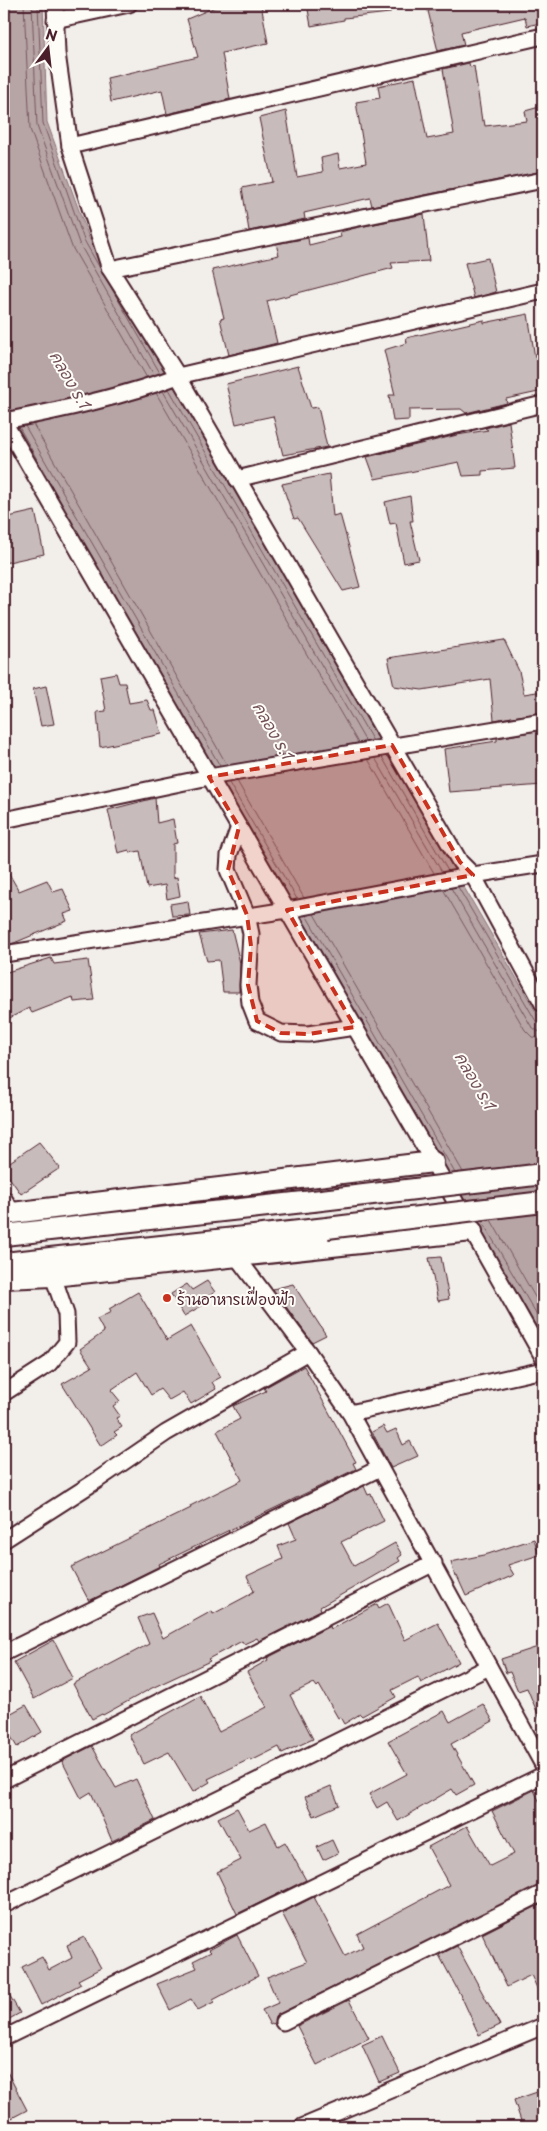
<svg xmlns="http://www.w3.org/2000/svg" width="547" height="2131" font-family="'Playpen Sans','Playpen Sans Thai',sans-serif">
  <style>
    .water { fill: #b7a5a6; stroke: #8b6f75 }
    .lines { fill: none; stroke-linecap: round; stroke-linejoin: round }
    .shore { stroke: #76555c; stroke-width: 1 }
    .building { fill: #c8bbbb; stroke: #4a1f2b }
    .street-casing { stroke: #4a1f2b; stroke-width: 19 }
    .secondary-casing { stroke: #4a1f2b; stroke-width: 24 }
    .street { stroke: #fdfcf7; stroke-width: 15 }
    .secondary { stroke: #fdfcf7; stroke-width: 20 }
    .secondary-bridge-casing { stroke: #4a1f2b; stroke-width: 24; stroke-linecap: butt }
    .secondary-bridge { stroke: #fdfcf7; stroke-width: 20 }
    .marked { fill: #c8321e; fill-opacity: 0.2; stroke: #c8321e; stroke-width: 4; stroke-dasharray: 10 6; stroke-linejoin: round }
    .poi-dot { fill: #c8321e; stroke: #fdfcf7; stroke-width: 2 }
    .labels { text-anchor: middle; dominant-baseline: central; stroke-width: 4; stroke-linejoin: round; paint-order: stroke }
    .poi-label { font-size: 15px; fill: #4a1f2b; stroke: #fdfcf7; text-anchor: start }
    .water-label { font-size: 16px; font-style: italic; fill: #704e56; stroke: #fdfcf7 }
  </style>
  <rect width="100%" height="100%" fill="#f2efeb"/>
  <filter id="ink" filterUnits="userSpaceOnUse"><feTurbulence type="fractalNoise" baseFrequency=".02" numOctaves="2"/><feDisplacementMap in="SourceGraphic" scale="10" xChannelSelector="R" yChannelSelector="G"/><feConvolveMatrix kernelMatrix="1 2 1 2 8 2 1 2 1" color-interpolation-filters="sRGB"/></filter>
  <g filter="url(#ink)">
    <path class="water" d="M4,4H43L47,122L89,238L543,1024V1348L95,573L4,411Z"/>
    <g class="lines">
      <g class="shore">
        <path d="M24,4L30,129L72,247L147,378"/>
        <path d="M32,4L37,126L79,243L154,375"/>
        <path d="M38,4L43,123L84,240L101,270"/>
        <path d="M108,282L160,373"/>
        <path d="M169,389L373,741"/>
        <path d="M163,391L366,742"/>
        <path d="M156,393L358,743"/>
        <path d="M33,424L227,765"/>
        <path d="M25,426L220,766"/>
        <path d="M19,427L64,508"/>
        <path d="M382,757L448,871"/>
        <path d="M375,758L442,872"/>
        <path d="M368,759L434,873"/>
        <path d="M237,781L304,898"/>
        <path d="M229,783L297,899"/>
        <path d="M458,887L537,1023L543,1025"/>
        <path d="M451,888L531,1026L537,1031L543,1032"/>
        <path d="M443,889L525,1030L532,1037L543,1039"/>
        <path d="M314,914L463,1172"/>
        <path d="M306,915L455,1173"/>
        <path d="M491,1220L543,1311"/>
        <path d="M482,1221L543,1326"/>
        <path d="M510,1281L543,1338"/>
      </g>
    </g>
    <g class="building">
      <path d="M233,4H261L268,43L222,53L230,99L167,114L162,90L111,102L107,78L198,57L187,19L215,7Z"/>
      <path d="M307,4H389L390,13L344,18V20L311,26Z"/>
      <path d="M456,4H543V12L538,14L540,23L527,26L525,17L461,32L464,45L438,51L428,11Z"/>
      <path d="M469,63L470,67L474,66L482,121L484,120L485,126L527,121L525,111L543,106V171L372,206L370,198L304,213L305,219L249,231L242,188L272,182L259,118L286,111L297,177L323,172L321,158L338,154L340,168L366,163L356,102L380,98L378,86L415,78L427,139L454,134L443,69Z"/>
      <path d="M424,214L429,261L391,263L393,268L267,301L277,343L229,355L220,319L224,318L212,270L279,255L276,244L308,238L309,245L341,237L340,232L355,228Z"/>
      <path d="M488,258L496,292L474,298L465,263Z"/>
      <path d="M528,314L535,358L543,356V391L506,399L507,403L466,413L461,409L409,410V420L393,421L389,395H395L384,350L407,343L406,338L484,320V323Z"/>
      <path d="M298,366L311,408L318,407L327,447L283,455L273,416L236,424L226,384Z"/>
      <path d="M509,422L515,468L482,471V475L463,476L459,462L375,479L367,457L457,435L488,430L485,428Z"/>
      <path d="M329,474L333,516L340,514L360,587L343,591L298,518L294,519L282,484Z"/>
      <path d="M410,496L413,521H410L419,560L404,563L396,523L390,524L385,502Z"/>
      <path d="M35,511L44,554L4,563V518Z"/>
      <path d="M504,640L519,671L524,694L543,691V712L494,720L490,679L422,690L394,686L388,658Z"/>
      <path d="M116,673L119,683H125L129,703L147,700L151,710H155L162,734L100,747L97,712L106,711L100,676Z"/>
      <path d="M46,686L54,724L41,726L33,689Z"/>
      <path d="M543,730V785L449,792L444,749L497,741V738Z"/>
      <path d="M155,798L157,823L173,819L177,843L173,844V878L177,877L180,896L167,899L165,885L147,888L140,851L130,853L129,850L118,853L108,810Z"/>
      <path d="M4,865L19,891L47,880L53,892L63,889L73,911L64,914L67,921L14,943L4,945Z"/>
      <path d="M188,901L190,915L172,916L170,904Z"/>
      <path d="M232,930L240,963L239,992H223L219,960L207,961L199,934Z"/>
      <path d="M51,958L54,964L88,960L94,1000L74,1002L73,997L32,1013L29,1008L4,1021V973Z"/>
      <path d="M39,1142L60,1168L21,1194L4,1170V1166Z"/>
      <path d="M441,1257L449,1299L438,1301L429,1258Z"/>
      <path d="M207,1281L215,1292L200,1302L203,1305L184,1316L171,1294L187,1284L192,1290Z"/>
      <path d="M293,1284L326,1335L312,1342L273,1289Z"/>
      <path d="M138,1292L167,1340L191,1326L221,1377L212,1382L216,1389L191,1404L183,1392L169,1400L160,1389L151,1395L137,1372L111,1390L120,1401L113,1406L120,1416L116,1418L122,1427L114,1432L117,1435L101,1446L62,1384L92,1367L80,1349L104,1332L97,1319L111,1312L109,1309Z"/>
      <path d="M304,1366L356,1462L353,1463L356,1469L159,1564L160,1566L89,1601L71,1567L191,1508L190,1506L242,1480L217,1431L240,1419L233,1406L266,1391L264,1388Z"/>
      <path d="M383,1426L387,1433L396,1429L403,1445L410,1441L418,1456L391,1468L372,1432Z"/>
      <path d="M364,1486L368,1495L371,1494L384,1521L341,1542L354,1566L395,1543L402,1555L398,1558L400,1561L320,1607L321,1610L259,1641L257,1638L244,1644L242,1641L208,1659L210,1661L152,1688L103,1715L102,1714L92,1719L73,1684L149,1644L138,1618L152,1613L163,1638L212,1611L213,1614L247,1596L254,1591L247,1576L283,1559L278,1546L296,1539L289,1523Z"/>
      <path d="M534,1539L539,1555L508,1565L514,1575L466,1596L457,1576L455,1577L451,1562L488,1554Z"/>
      <path d="M388,1603L405,1640L438,1623L459,1662L421,1683L418,1677L392,1690L396,1697L362,1716L360,1714L344,1724L340,1717L338,1718L319,1685L317,1687L314,1683L290,1695L313,1739L282,1753L279,1747L251,1761L250,1759L208,1779L210,1782L193,1792L169,1752L144,1764L129,1735L200,1696L219,1732L267,1707L247,1672L268,1660L267,1658L330,1626L331,1629L377,1604L379,1608Z"/>
      <path d="M54,1640L73,1678L34,1699L14,1662Z"/>
      <path d="M541,1646L543,1653V1664L538,1666L543,1680V1726L527,1688L518,1691L510,1672L506,1673L501,1659Z"/>
      <path d="M483,1704L493,1721L451,1744L474,1785L456,1795L452,1789L398,1821L387,1802L377,1808L369,1794L407,1774L388,1741L444,1711L450,1722Z"/>
      <path d="M26,1705L42,1732L17,1747L4,1725V1717Z"/>
      <path d="M92,1746L116,1788L136,1779L155,1820L112,1841L91,1792L81,1798L62,1761Z"/>
      <path d="M331,1786L339,1805L314,1816L305,1797Z"/>
      <path d="M534,1790L543,1809V1884L279,2014L275,2017L274,2023L270,2025L262,2010L278,2003L267,1977L307,1962L282,1913L314,1897L345,1956L363,1947L357,1934L449,1885L428,1847L467,1826L490,1866L514,1854L492,1811Z"/>
      <path d="M237,1808L249,1830L266,1822L278,1846L285,1842L306,1880L237,1914L217,1872L241,1860L218,1818Z"/>
      <path d="M332,1840L338,1853L323,1860L317,1847Z"/>
      <path d="M543,1903V2001L531,1975L507,1987L482,1934Z"/>
      <path d="M237,1935L258,1976L213,2000L214,2002L198,2010L191,1999L170,2010L157,1984L197,1968L193,1961L211,1952L209,1950Z"/>
      <path d="M84,1937L101,1968L78,1980L81,1984L41,2005L22,1967L42,1957L49,1970L72,1958L67,1945Z"/>
      <path d="M457,1946L500,2025L479,2035L463,2000L439,1955Z"/>
      <path d="M4,1986L20,2013L4,2022Z"/>
      <path d="M349,2000L369,2038L317,2065L297,2026Z"/>
      <path d="M382,2036L400,2073L379,2082L362,2045Z"/>
      <path d="M4,2066L27,2110L4,2122Z"/>
      <path d="M543,2090V2127H523L514,2100Z"/>
    </g>
    <g class="lines">
      <defs>
        <g id="street">
          <path d="M55,4L57,53L70,146L110,269L178,376L460,862L473,875L543,1004"/>
          <path d="M55,20L129,4"/>
          <path d="M70,146L543,36"/>
          <path d="M110,269L543,180"/>
          <path d="M4,421C62,410 122,397 178,376L543,291"/>
          <path d="M4,422L433,1162L543,1357"/>
          <path d="M237,479L543,404"/>
          <path d="M4,820L209,777L543,721"/>
          <path d="M239,827L229,855L228,870L247,915L251,934L248,985L250,1003L257,1021L281,1033L308,1034L355,1027"/>
          <path d="M4,954L287,910L473,875L543,864"/>
          <path d="M4,1199L13,1213"/>
          <path d="M236,1256L308,1352L350,1413L543,1765"/>
          <path d="M4,1393L49,1364L67,1342L66,1314L53,1276"/>
          <path d="M350,1413L543,1370"/>
          <path d="M4,1540L96,1481L166,1433L308,1352"/>
          <path d="M4,1653L380,1468"/>
          <path d="M4,1780L434,1563"/>
          <path d="M4,1905L489,1667"/>
          <path d="M283,2022L543,1893"/>
          <path d="M4,2038L543,1775"/>
          <path d="M302,2127L543,2026"/>
        </g>
        <g id="secondary">
          <path d="M4,1214L433,1162"/>
          <path d="M4,1235L313,1201"/>
          <path d="M4,1263L327,1228"/>
          <path d="M4,1278L53,1276L472,1231"/>
        </g>
      </defs>
      <use href="#street" class="street-casing"/>
      <use href="#secondary" class="secondary-casing"/>
      <use href="#street" class="street"/>
      <use href="#secondary" class="secondary"/>
      <defs>
        <g id="secondary-bridge">
          <path d="M313,1201L543,1174"/>
          <path d="M327,1228L543,1202"/>
        </g>
      </defs>
      <use href="#secondary-bridge" class="secondary-bridge-casing"/>
      <use href="#secondary-bridge" class="secondary-bridge"/>
    </g>
  </g>
  <path class="marked" d="M392,745L460,862L473,875L287,910L355,1027L308,1034L281,1033L257,1021L248,985L251,946L247,915L228,870L239,827L209,777Z"/>
  <circle class="poi-dot" cx="167" cy="1298" r="5"/>
  <g class="labels">
    <g class="poi-label">
      <text x="177" y="1298">ร้านอาหารเฟื่องฟ้า</text>
    </g>
    <g class="water-label">
      <text transform="translate(71 379) rotate(60)">คลอง ร.1</text>
      <text transform="translate(274 730) rotate(60)">คลอง ร.1</text>
      <text transform="translate(476 1080) rotate(60)">คลอง ร.1</text>
    </g>
  </g>
  <rect width="547" height="2131" fill="none" stroke="#fdfcf7" stroke-width="20"/>
  <rect x="10" y="10" width="527" height="2111" fill="none" stroke="#4a1f2b" stroke-width="2" filter="url(#ink)"/>
  <g transform="translate(48 48) rotate(15)" stroke="#fdfcf7" stroke-width="4" paint-order="stroke">
  <path d="M0-4L9 19L0 12L-9 19Z" fill="#4a1f2b"/>
  <text y="-8" font-size="14" font-weight="bold" text-anchor="middle" fill="#4a1f2b">N</text>
  </g>
</svg>
